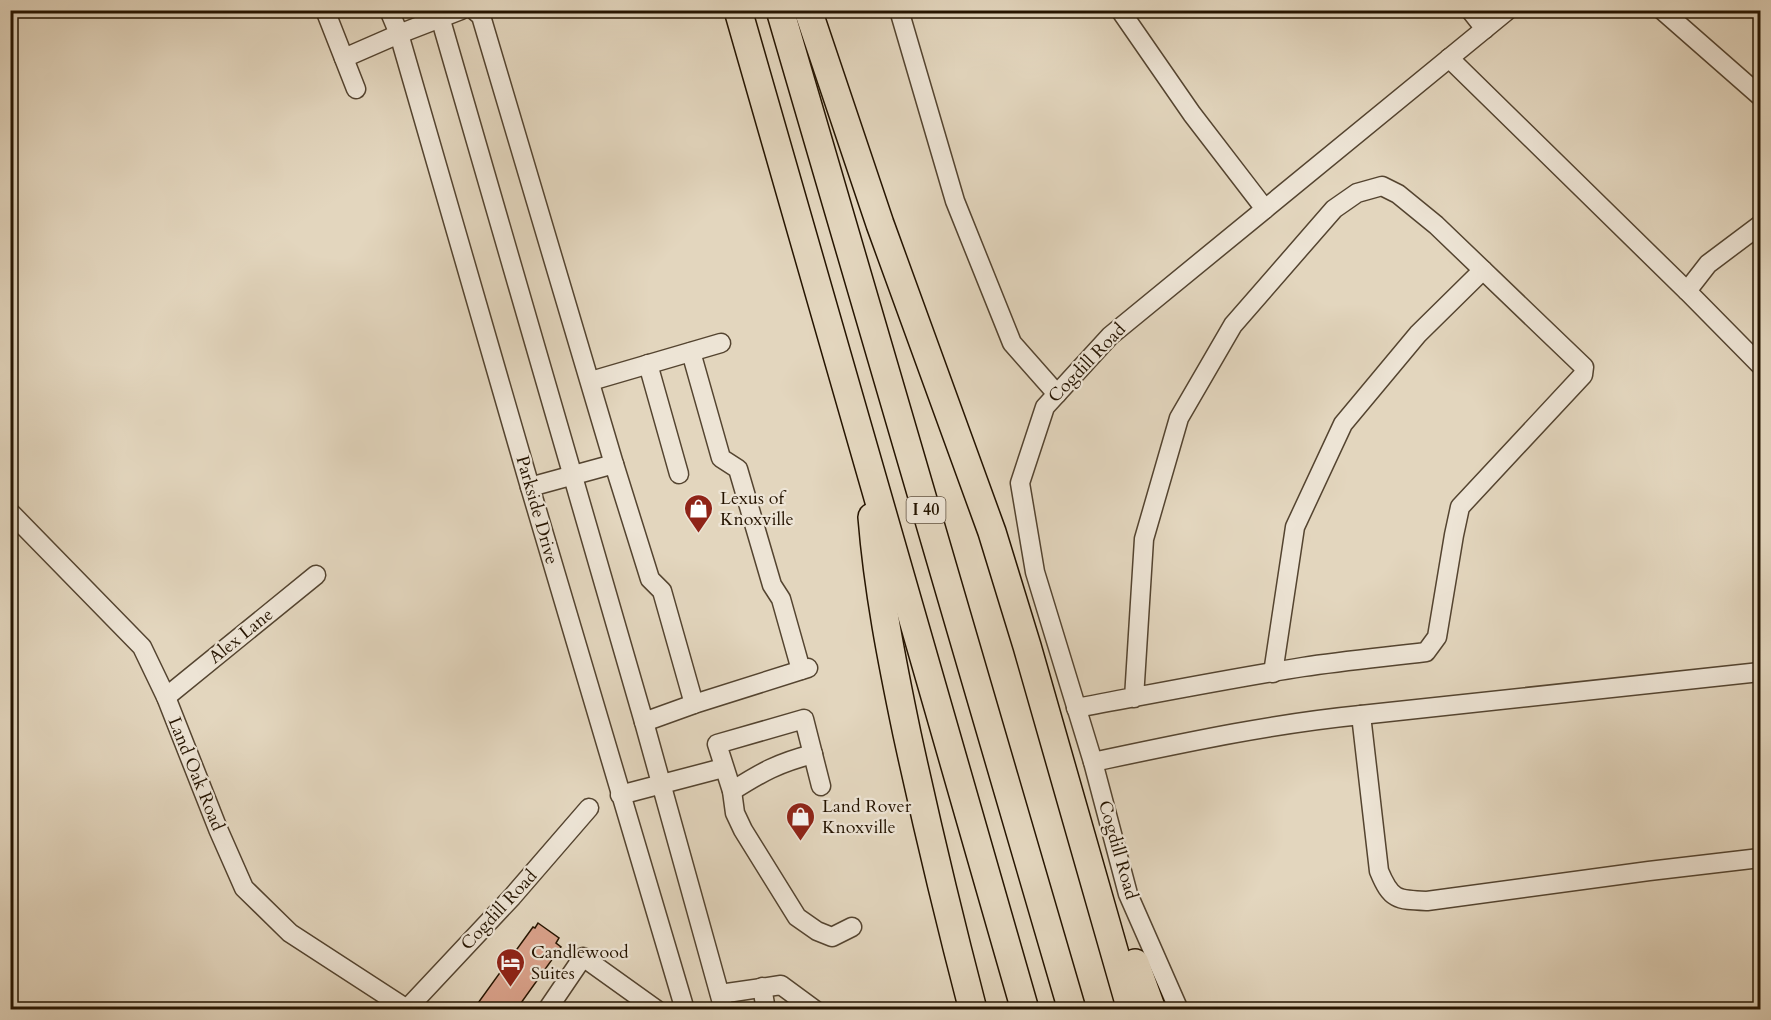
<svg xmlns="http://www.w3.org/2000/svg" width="1771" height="1020" font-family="Cardo,serif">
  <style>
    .building { fill: #daa28b; stroke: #251400; stroke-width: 1.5 }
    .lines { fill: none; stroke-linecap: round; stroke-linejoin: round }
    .minor-casing { stroke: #544430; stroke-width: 21 }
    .highway-casing { stroke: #251400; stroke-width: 30 }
    .minor { stroke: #ede4d5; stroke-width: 18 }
    .highway { stroke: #e3d6be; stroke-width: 27 }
    .labels { text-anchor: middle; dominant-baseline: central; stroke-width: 4.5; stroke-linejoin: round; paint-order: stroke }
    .shield { fill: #ede4d5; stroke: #615240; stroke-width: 1.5 }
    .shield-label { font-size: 16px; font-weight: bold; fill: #251400 }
    .street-label { font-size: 18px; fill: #251400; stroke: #ede4d5 }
    .poi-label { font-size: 18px; fill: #251400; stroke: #ede4d5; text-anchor: start }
  </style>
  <rect width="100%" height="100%" fill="#e3d6be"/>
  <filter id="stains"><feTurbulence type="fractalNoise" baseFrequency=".00333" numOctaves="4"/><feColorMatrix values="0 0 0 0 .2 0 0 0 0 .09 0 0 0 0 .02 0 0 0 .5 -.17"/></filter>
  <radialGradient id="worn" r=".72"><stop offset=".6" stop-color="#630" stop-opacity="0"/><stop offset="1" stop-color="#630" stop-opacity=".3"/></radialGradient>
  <path class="building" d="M538,923L559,938L556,943L561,947L516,1010H473L533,927L535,928Z"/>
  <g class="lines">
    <defs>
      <g id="minor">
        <path d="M325,10L356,89"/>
        <path d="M389,10L399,34L530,487L685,1010"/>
        <path d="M438,10L644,722L724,1010"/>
        <path d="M474,10L481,16L614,464L530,487"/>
        <path d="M899,10L955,201L1012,343L1057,394"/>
        <path d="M1120,10L1192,114L1265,209"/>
        <path d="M1470,10L1485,29"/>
        <path d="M1662,10L1760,96"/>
        <path d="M344,58L399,34L461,10"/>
        <path d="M1449,58L1687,291L1708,264L1760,225"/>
        <path d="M1687,291L1760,365"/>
        <path d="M691,352L721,458L738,469L772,585L781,599L801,670"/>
        <path d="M648,364L679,474"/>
        <path d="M591,381L721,343"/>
        <path d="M614,464L650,579L662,591L694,704"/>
        <path d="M10,512L142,647L166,697L218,829L244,888L290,933L407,1009"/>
        <path d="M1273,673L1295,527L1343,424L1418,334L1483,270"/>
        <path d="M166,697L316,575"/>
        <path d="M1076,708C1152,694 1227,679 1303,667C1343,661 1385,657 1426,652L1437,637L1454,535L1460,507L1583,375L1584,367L1436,225L1398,194L1382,186L1357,193L1334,209L1233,325L1179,418L1144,539L1134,698"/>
        <path d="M1361,715L1760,672"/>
        <path d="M644,722L694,704L808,668"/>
        <path d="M1093,762C1183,743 1270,724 1361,715L1379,871C1391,900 1397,900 1427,901L1649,871L1760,858"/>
        <path d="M821,786L804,719L717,744L732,791L735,813L743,830L797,917L817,931L832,937L852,927"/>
        <path d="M732,791C762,772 778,763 813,754"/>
        <path d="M620,795L723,768"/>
        <path d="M762,987L766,1010"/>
        <path d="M720,994L781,985L815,1010"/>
        <path d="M406,1010L512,897L589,808"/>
        <path d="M547,1010L583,957L657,1010"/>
        <path d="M1179,1010L1128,894L1093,762L1035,572L1020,483L1045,407L1110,336L1508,10"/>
      </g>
      <g id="highway">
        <path d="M738,10L1025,1010"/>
        <path d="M780,10L1072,1010"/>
        <path d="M808,10L880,224L992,532L1027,646L1131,1010"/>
        <path d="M872,517C878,591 892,662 907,734C927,826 949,918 973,1010"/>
        <path d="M1135,963L1152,1010"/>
      </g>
    </defs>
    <use href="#minor" class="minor-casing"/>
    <use href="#highway" class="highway-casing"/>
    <use href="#minor" class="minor"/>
    <use href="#highway" class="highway"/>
  </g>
  <defs>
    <symbol id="shop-pin" viewBox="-11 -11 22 30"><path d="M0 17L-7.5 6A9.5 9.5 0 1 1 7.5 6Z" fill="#8f2418" stroke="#ede4d5"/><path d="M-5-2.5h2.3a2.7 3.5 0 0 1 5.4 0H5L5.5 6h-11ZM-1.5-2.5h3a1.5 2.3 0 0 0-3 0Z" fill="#fff"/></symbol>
    <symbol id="hotel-pin" viewBox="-11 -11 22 30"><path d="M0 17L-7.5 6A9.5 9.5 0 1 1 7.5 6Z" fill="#8f2418" stroke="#ede4d5"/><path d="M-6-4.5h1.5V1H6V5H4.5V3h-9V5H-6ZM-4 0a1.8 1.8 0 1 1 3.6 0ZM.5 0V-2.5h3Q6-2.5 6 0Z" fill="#fff"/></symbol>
  </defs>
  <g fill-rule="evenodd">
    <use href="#shop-pin" x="682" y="492" width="33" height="45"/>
    <use href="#shop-pin" x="784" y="800" width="33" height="45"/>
    <use href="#hotel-pin" x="494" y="946" width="33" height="45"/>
  </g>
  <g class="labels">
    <rect class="shield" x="906.5" y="497" width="39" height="26" rx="4.5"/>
    <g class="shield-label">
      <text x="926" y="510">I 40</text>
    </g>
    <g class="street-label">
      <text transform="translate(1087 363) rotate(-46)">Cogdill Road</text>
      <text transform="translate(537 510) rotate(74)">Parkside Drive</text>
      <text transform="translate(241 636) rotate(-39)">Alex Lane</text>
      <text transform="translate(196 774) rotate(68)">Land Oak Road</text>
      <text transform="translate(1118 850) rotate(74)">Cogdill Road</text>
      <text transform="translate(499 910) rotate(-47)">Cogdill Road</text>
    </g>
    <g class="poi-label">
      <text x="720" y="498">Lexus of<tspan x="720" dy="21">Knoxville</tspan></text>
      <text x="822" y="806">Land Rover<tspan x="822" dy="21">Knoxville</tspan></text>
      <text x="531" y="952">Candlewood<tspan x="531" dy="21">Suites</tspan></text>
    </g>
  </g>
  <rect width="1771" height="1020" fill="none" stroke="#e3d6be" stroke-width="36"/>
  <rect x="12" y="12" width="1747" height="996" fill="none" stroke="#251400" stroke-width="3"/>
  <rect x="18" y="18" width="1735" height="984" fill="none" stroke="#251400" stroke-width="1.5"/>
  <rect width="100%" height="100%" filter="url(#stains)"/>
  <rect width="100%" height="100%" fill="url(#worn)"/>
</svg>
